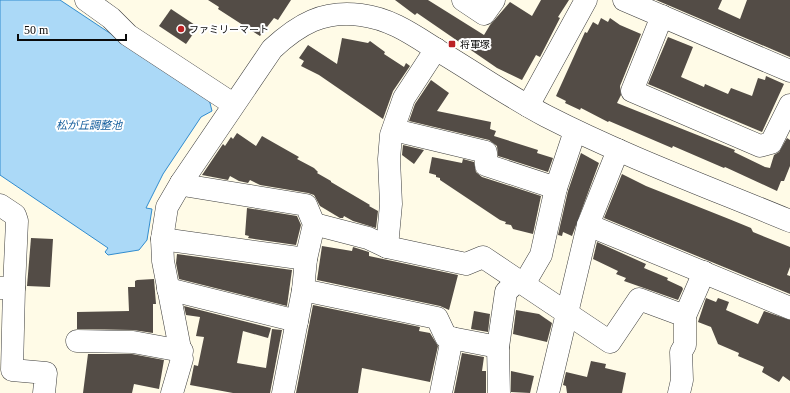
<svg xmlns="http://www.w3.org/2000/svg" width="790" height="393" font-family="'Times New Roman','Noto Sans JP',serif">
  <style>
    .water { fill: #abd9f7; stroke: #318ccf }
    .building { fill: #534c46 }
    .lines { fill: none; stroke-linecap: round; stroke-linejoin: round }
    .minor-casing { stroke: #3d3d3d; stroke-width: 23 }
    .minor { stroke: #fff; stroke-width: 22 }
    .poi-dot { fill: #bb2124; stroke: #fff; stroke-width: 1.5 }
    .labels { text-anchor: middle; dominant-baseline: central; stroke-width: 4; stroke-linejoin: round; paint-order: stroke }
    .poi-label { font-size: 10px; fill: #0a0a0a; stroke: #fff; text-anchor: start }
    .water-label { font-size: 11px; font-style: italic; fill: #135d9c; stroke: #fff }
  </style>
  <rect width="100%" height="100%" fill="#fffbe7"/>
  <path class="water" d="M0,0H60L209,99L212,111L201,117L163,174L146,208L152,209L147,240L139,250L108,255L105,252L108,248L0,175Z"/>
  <g class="building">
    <path d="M208,0H291L278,20L274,18L260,36L218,9L219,7Z"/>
    <path d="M395,0H428L484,35L490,25L510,2L532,16L541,0H569L558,17L560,18L540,57L536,55L522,80L497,68L417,13L415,15Z"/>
    <path d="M656,0H722L718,9L740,19L747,0H790V57Z"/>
    <path d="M171,9L198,27L186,44L159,26Z"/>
    <path d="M601,18L608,22L610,18L620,25L641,34L620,86L621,95L617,103L735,150L734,152L765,167L770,168L774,155L779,152L787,138L790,140V166L784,181H781L777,191L725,167L724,168L673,146L672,148L609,121L608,122L581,108L580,110L565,103L566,101L556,96L585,32L587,33L593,22L598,25Z"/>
    <path d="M668,37L693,47L681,77L704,87L705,84L728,94L731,88L752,96L758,78L765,80L766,76L784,84L762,132L648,84Z"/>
    <path d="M342,38L368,43L370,41L385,52L384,54L404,67L406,63L410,66L393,91L383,119L319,75L301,66L304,61L299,58L308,45L337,64Z"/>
    <path d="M431,80L449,93L437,111L491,122L490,129L496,131L494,136L538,150L537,153L553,158L548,172L498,156L497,146L489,140L409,121L415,104Z"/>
    <path d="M237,133L256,146L262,136L276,144L299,157L297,159L314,168L318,172L317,173L331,181V182L370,205L369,206L378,211L376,228L353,221L344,216L343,218H340L320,206L314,195L308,193L260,185L250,180L248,183L239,181L230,176L228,180L202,175L223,144L225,146L231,137L233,139Z"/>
    <path d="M403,145L424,150L414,164L402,155Z"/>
    <path d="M581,153L599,163L572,236L563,232L562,236L558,235L568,191Z"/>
    <path d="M432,157L462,163L463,159L474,162L476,172L482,177L541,196L533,234L513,229L511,225L505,224L506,222L500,220L440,180V178L436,177V175L429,173Z"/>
    <path d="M622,174L646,186L729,219L751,228L753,232L790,247V267L787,275L790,276V294L604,218Z"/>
    <path d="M247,208L297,216L301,225L296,245L248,238L249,236L245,235Z"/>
    <path d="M31,238L53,239L50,287L27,286Z"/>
    <path d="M597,242L646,264L644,268L668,278L667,280L682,287L683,289L678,300L624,281L626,278L616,274L618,271L593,259Z"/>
    <path d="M322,246L352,251L353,247L369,252V256L458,275L449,310L440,306L317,280Z"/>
    <path d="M177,254L292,270L287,306L179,279L176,263Z"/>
    <path d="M154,279L156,304H153V333L133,330L77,329V312L129,311L128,287H135V281L137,280Z"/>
    <path d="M706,298L716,302L718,298L729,302L726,310L758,324L764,311L790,320V381L783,376L779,382L762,372L764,367L738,356L739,353L718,344L711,327L698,322Z"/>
    <path d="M313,305L420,327L419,331L430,333L438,346L430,382L362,368L358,393H296Z"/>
    <path d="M184,306L271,328L268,338L243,331L237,363L266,368L272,329L282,330L270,393H233L190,385L194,365L198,366L204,337L196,336L200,317L186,315Z"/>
    <path d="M516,310L539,314L552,323L547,342L513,334Z"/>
    <path d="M474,311L490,314L488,332L471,329Z"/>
    <path d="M462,353L484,357L482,371H486V393H454Z"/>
    <path d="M88,354H132L164,360L159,389L134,384L132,393H83Z"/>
    <path d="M591,361L606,364L605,368L626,373L622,393H567L566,386L563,385L566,372L587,377Z"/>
    <path d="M511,371L534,376L530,393L511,392Z"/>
  </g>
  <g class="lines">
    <defs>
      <g id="minor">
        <path d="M86,0L111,18L128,35L233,104"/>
        <path d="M463,0L484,14L494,0"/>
        <path d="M624,0L790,71"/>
        <path d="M662,16L632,91L760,146L771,143L790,105"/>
        <path d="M528,106L586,0"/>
        <path d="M394,130L486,152V165L556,188"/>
        <path d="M181,183L189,186L306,205L314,224L306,259L303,290L283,393"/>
        <path d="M0,205L15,215L17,221L14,288H0"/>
        <path d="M314,224L368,238L387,247L466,264L483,257L610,342L639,299L685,316"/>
        <path d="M588,225L790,308"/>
        <path d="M162,239L306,259"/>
        <path d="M387,247L391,204L389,159L391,135L404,98L436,49"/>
        <path d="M524,284L541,255L556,188L575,131"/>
        <path d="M14,288L12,370L46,373L44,393"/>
        <path d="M168,289L297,321"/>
        <path d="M303,290L437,318L446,337L498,347"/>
        <path d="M77,341L133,342L182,351"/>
        <path d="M172,393L182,359L163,261L162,239L167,207L181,183L272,49C299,24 323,10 361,15C393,19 416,37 442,53C477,74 510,97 546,116C624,156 708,187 790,221"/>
        <path d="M441,393L452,338"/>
        <path d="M499,393L498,347L506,292L518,280"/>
        <path d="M548,393L588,225L618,150"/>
        <path d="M679,393L682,380L681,352L685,345V316L704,272"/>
      </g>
    </defs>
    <use href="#minor" class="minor-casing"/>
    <use href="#minor" class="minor"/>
  </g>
  <g class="poi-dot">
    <circle cx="181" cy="29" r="4"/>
    <rect x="448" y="40" width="8" height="8" rx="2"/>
  </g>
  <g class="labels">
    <g class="poi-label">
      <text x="189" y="29">ファミリーマート</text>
      <text x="460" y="44">将軍塚</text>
    </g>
    <g class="water-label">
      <text x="89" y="125">松が丘調整池</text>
    </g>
  </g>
  <path d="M18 34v6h108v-6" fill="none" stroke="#0a0a0a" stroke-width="2"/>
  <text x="24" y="34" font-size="12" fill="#0a0a0a" stroke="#ffffff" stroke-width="3" paint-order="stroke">50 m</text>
</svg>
